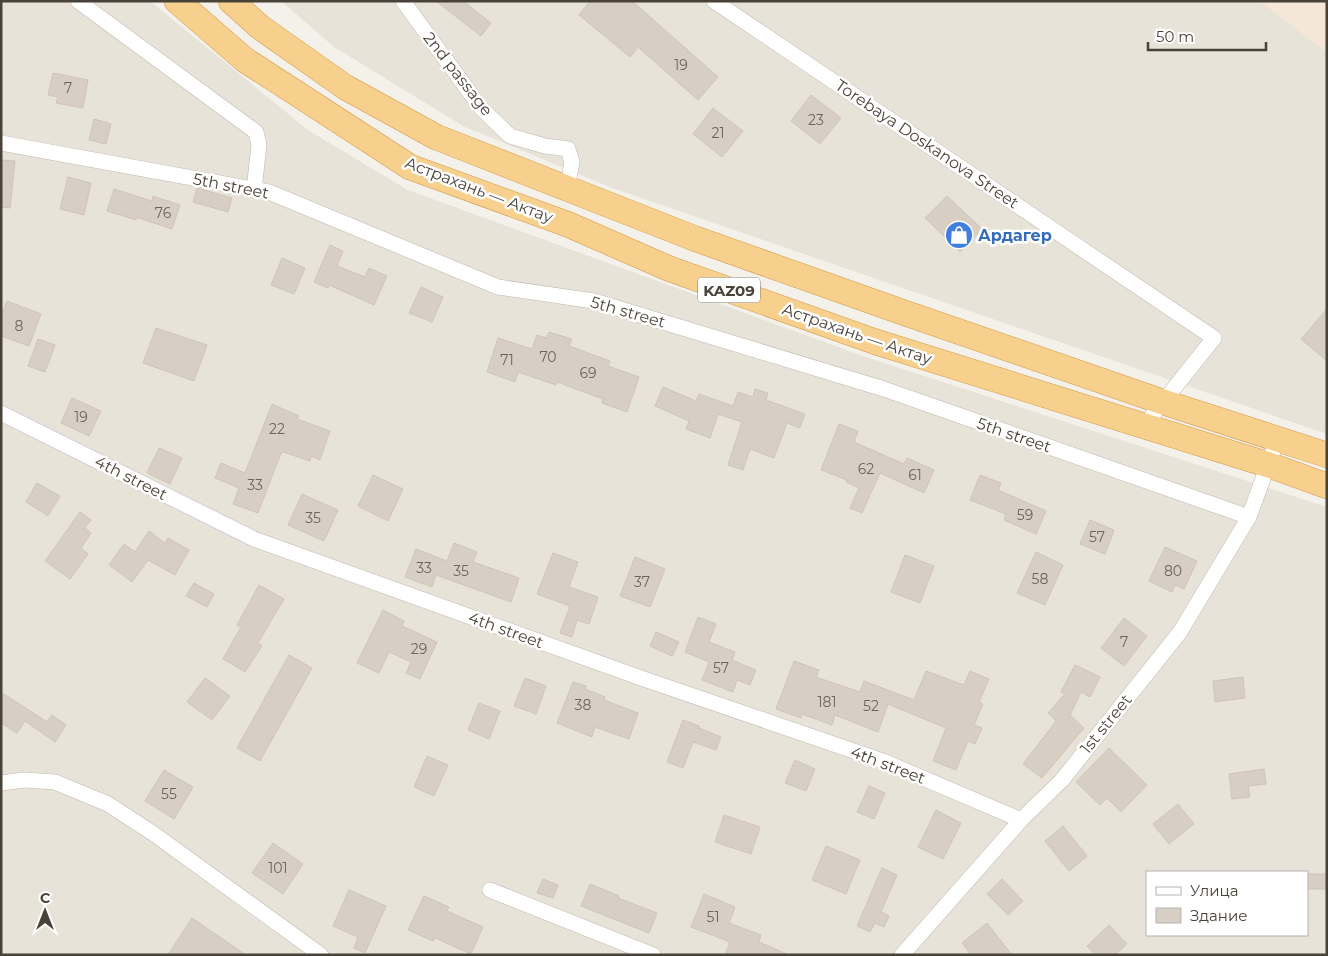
<svg xmlns="http://www.w3.org/2000/svg" width="1328" height="956" font-family="Montserrat,sans-serif">
  <style>
    .residential { fill: #e8e3d9; fill-rule: evenodd }
    .commercial { fill: #f4e7d8 }
    .building { fill: #d8cfc4; stroke: #d0c4b5 }
    .lines { fill: none; stroke-linecap: round; stroke-linejoin: round }
    .minor-casing { stroke: #bfb8ae; stroke-width: 16 }
    .trunk-casing { stroke: #d39846; stroke-width: 26 }
    .minor { stroke: #fff; stroke-width: 15 }
    .trunk { stroke: #f6d08c; stroke-width: 25 }
    .labels { text-anchor: middle; dominant-baseline: central; stroke-width: 5; stroke-linejoin: round; paint-order: stroke }
    .number-label { font-size: 14px; fill: #6c655c }
    .shield { fill: #fff; stroke: #7f7b74; stroke-width: 1 }
    .shield-label { font-size: 15px; font-weight: bold; fill: #484239 }
    .street-label { font-size: 16px; fill: #484239; stroke: #fff }
    .shop-label { font-size: 16px; font-weight: bold; fill: #366cbe; stroke: #fff; text-anchor: start }
  </style>
  <rect width="100%" height="100%" fill="#f4f1eb"/>
  <g class="residential">
    <path d="M1,1H150L308,130L408,190L863,356L1327,507V955H1ZM1147,872H1307V935H1147Z"/>
    <path d="M281,1H1327V434L612,188L463,126L334,47Z"/>
  </g>
  <path class="commercial" d="M1260,1H1327V53Z"/>
  <g class="building">
    <path d="M436,1H463L491,23L481,36Z"/>
    <path d="M590,1H632L718,77L698,100L638,47L630,57L579,15Z"/>
    <path d="M53,73L88,80L83,108L56,103L58,97L48,95Z"/>
    <path d="M811,95L841,118L820,144L791,121Z"/>
    <path d="M713,108L743,131L722,157L693,134Z"/>
    <path d="M94,119L111,124L106,144L89,140Z"/>
    <path d="M1,160L15,161L10,208L1,207Z"/>
    <path d="M68,177L91,183L84,215L60,209Z"/>
    <path d="M197,188L232,198L228,212L193,202Z"/>
    <path d="M114,189L152,201L153,196L180,205L172,229L136,217V220L107,211Z"/>
    <path d="M947,196L982,229L960,252L925,218Z"/>
    <path d="M330,245L343,251L337,266L365,277L369,268L387,276L374,305L329,285L328,288L314,282Z"/>
    <path d="M282,258L305,268L294,294L271,285Z"/>
    <path d="M421,287L443,297L432,322L409,313Z"/>
    <path d="M7,301L41,314L29,346L1,336V316Z"/>
    <path d="M1327,309V361L1301,339Z"/>
    <path d="M156,328L207,345L194,381L143,363Z"/>
    <path d="M549,332L572,339L569,346L610,361L608,366L639,377L627,412L602,403L603,399L557,382L556,385L518,372L515,382L487,372L498,338L532,349L537,335L546,338Z"/>
    <path d="M38,339L55,345L45,372L28,366Z"/>
    <path d="M663,387L696,401L699,394L733,406L738,392L753,397L755,389L768,393L766,400L805,414L800,428L787,423L774,458L750,449L743,470L728,465L742,422L718,414L710,438L686,429L689,421L655,406Z"/>
    <path d="M72,398L101,411L89,436L61,423Z"/>
    <path d="M272,404L299,416L297,419L330,431L320,460L311,456L310,461L283,452L281,453L258,513L233,504L239,488L215,478L221,463L245,473Z"/>
    <path d="M839,424L858,431L854,442L904,464L907,458L934,470L924,493L880,473L862,513L850,508L859,488L846,482L847,480L821,470Z"/>
    <path d="M159,448L182,458L170,484L147,473Z"/>
    <path d="M373,475L403,489L388,521L358,506Z"/>
    <path d="M980,475L1001,483L998,490L1046,511L1036,534L1004,520L1006,514L970,500Z"/>
    <path d="M37,483L60,496L48,516L26,502Z"/>
    <path d="M302,494L338,510L324,541L288,525Z"/>
    <path d="M80,512L91,520L85,528L91,533L81,548L88,554L70,579L45,561Z"/>
    <path d="M1090,520L1114,530L1105,554L1080,544Z"/>
    <path d="M149,531L165,543L168,538L189,550L175,575L148,560L132,582L109,565L124,544L135,552Z"/>
    <path d="M454,543L477,552L473,562L519,578L511,602L436,575L432,587L405,577L416,549L447,561Z"/>
    <path d="M1165,547L1197,561L1184,589L1175,585L1172,592L1149,581Z"/>
    <path d="M1036,552L1063,565L1045,605L1017,593Z"/>
    <path d="M553,553L578,562L569,587L598,597L589,624L577,620L572,637L560,633L570,606L537,594Z"/>
    <path d="M905,555L934,566L920,603L891,592Z"/>
    <path d="M635,557L665,569L650,607L620,596Z"/>
    <path d="M194,583L214,594L207,607L186,596Z"/>
    <path d="M259,585L284,599L258,643L262,646L245,672L223,659L241,627L237,625Z"/>
    <path d="M383,610L404,621L402,626L437,642L420,679L406,673L411,662L389,652L379,673L357,663Z"/>
    <path d="M698,617L716,624L709,642L735,652L732,660L756,670L750,685L737,680L733,692L702,680L709,662L685,652Z"/>
    <path d="M1124,618L1147,636L1124,666L1101,648Z"/>
    <path d="M656,632L679,642L672,656L650,646Z"/>
    <path d="M289,655L312,668L260,761L237,748Z"/>
    <path d="M794,661L819,670L816,677L860,692L864,681L914,700L926,671L964,685L970,671L989,679L979,702L983,704L974,725L982,728L975,744L968,741L956,770L933,761L946,728L888,704L878,732L835,715L832,725L802,714L801,718L776,709Z"/>
    <path d="M1075,665L1100,677L1090,697L1081,692L1070,715L1084,728L1042,778L1023,764L1056,721L1048,713L1065,694L1061,692Z"/>
    <path d="M1243,677L1245,698L1215,702L1213,681Z"/>
    <path d="M205,678L230,696L212,720L187,702Z"/>
    <path d="M525,678L546,686L536,714L514,706Z"/>
    <path d="M573,682L586,686L585,689L605,697L604,700L638,713L629,739L595,727L592,737L557,723Z"/>
    <path d="M4,694L47,722L52,715L66,725L55,742L25,721L17,733L1,723V710L3,706L1,705V698Z"/>
    <path d="M479,703L500,711L489,739L468,730Z"/>
    <path d="M683,720L699,726V728L721,737L716,750L693,742L683,768L667,762Z"/>
    <path d="M1109,748L1147,785L1121,812L1107,798L1100,805L1076,782Z"/>
    <path d="M427,756L448,765L434,796L414,787Z"/>
    <path d="M795,760L815,769L806,791L785,783Z"/>
    <path d="M1264,769L1266,784L1248,786L1250,797L1232,799L1229,774Z"/>
    <path d="M164,770L193,787L174,819L145,801Z"/>
    <path d="M869,786L885,793L874,819L857,812Z"/>
    <path d="M1178,804L1194,824L1169,844L1153,824Z"/>
    <path d="M936,810L961,823L943,859L918,847Z"/>
    <path d="M724,815L760,827L751,854L715,842Z"/>
    <path d="M1063,826L1087,856L1069,871L1045,841Z"/>
    <path d="M273,843L303,864L283,894L252,873Z"/>
    <path d="M826,846L860,860L846,894L812,880Z"/>
    <path d="M882,868L897,875L881,912L889,916L884,927L875,923L870,932L857,926Z"/>
    <rect x="1307" y="874" width="20" height="15"/>
    <path d="M543,879L558,885L553,898L537,893Z"/>
    <path d="M1002,879L1023,901L1008,915L987,894Z"/>
    <path d="M590,884L619,896L618,898L657,913L649,933L581,906Z"/>
    <path d="M349,890L386,906L365,953L354,948L358,937L333,926Z"/>
    <path d="M704,894L735,907L729,923L761,935L759,942L789,955H725L730,942L691,927Z"/>
    <path d="M424,896L449,907L447,911L483,927L471,954L435,938L433,941L408,930Z"/>
    <path d="M192,918L246,955H168Z"/>
    <path d="M987,923L1012,955H971L962,943Z"/>
    <path d="M1109,925L1127,944L1115,955H1095L1087,946Z"/>
  </g>
  <g class="lines">
    <defs>
      <g id="minor">
        <path d="M78,1L256,132L259,145L254,190"/>
        <path d="M403,1L481,108L510,136L545,146L568,149L572,162L567,189"/>
        <path d="M714,1L1214,338L1144,426"/>
        <path d="M1,143L269,192L498,287L594,301L884,389L1249,517"/>
        <path d="M1,413L254,539L641,678L883,761L1021,820"/>
        <path d="M1,783L24,780L55,782L108,804L154,834L321,955"/>
        <path d="M490,890L653,955"/>
        <path d="M902,955L1021,820L1062,780L1180,632L1249,517L1277,440"/>
      </g>
      <g id="trunk">
        <path d="M177,1L245,60L410,167L567,224L670,269L876,342L1269,465L1327,486"/>
        <path d="M231,1L260,27L345,87L436,137L696,239L902,312L1163,402L1327,455"/>
      </g>
    </defs>
    <use href="#minor" class="minor-casing"/>
    <use href="#trunk" class="trunk-casing"/>
    <use href="#minor" class="minor"/>
    <use href="#trunk" class="trunk"/>
  </g>
  <defs>
    <symbol id="shop-disc" viewBox="-11 -11 22 22"><circle r="9.5" fill="#3f7fe0" stroke="#fff"/><path d="M-5-2.5h2.3a2.7 3.5 0 0 1 5.4 0H5L5.5 6h-11ZM-1.5-2.5h3a1.5 2.3 0 0 0-3 0Z" fill="#fff"/></symbol>
  </defs>
  <g fill-rule="evenodd">
    <use href="#shop-disc" x="943" y="219" width="32" height="32"/>
  </g>
  <g class="labels">
    <g class="number-label">
      <text x="681" y="65">19</text>
      <text x="68" y="88">7</text>
      <text x="816" y="120">23</text>
      <text x="718" y="133">21</text>
      <text x="163" y="213">76</text>
      <text x="19" y="326">8</text>
      <text x="548" y="357">70</text>
      <text x="507" y="360">71</text>
      <text x="588" y="373">69</text>
      <text x="81" y="417">19</text>
      <text x="277" y="429">22</text>
      <text x="866" y="469">62</text>
      <text x="915" y="475">61</text>
      <text x="255" y="485">33</text>
      <text x="1025" y="515">59</text>
      <text x="313" y="518">35</text>
      <text x="1097" y="537">57</text>
      <text x="424" y="568">33</text>
      <text x="461" y="571">35</text>
      <text x="1173" y="571">80</text>
      <text x="1040" y="579">58</text>
      <text x="642" y="582">37</text>
      <text x="1124" y="642">7</text>
      <text x="419" y="649">29</text>
      <text x="721" y="668">57</text>
      <text x="827" y="702">181</text>
      <text x="583" y="705">38</text>
      <text x="871" y="706">52</text>
      <text x="169" y="794">55</text>
      <text x="278" y="868">101</text>
      <text x="713" y="917">51</text>
    </g>
    <rect class="shield" x="698" y="277.5" width="62" height="25" rx="4"/>
    <g class="shield-label">
      <text x="729" y="290">KAZ09</text>
    </g>
    <g class="street-label">
      <text transform="translate(458 74) rotate(52)">2nd passage</text>
      <text transform="translate(927 144) rotate(34)">Torebaya Doskanova Street</text>
      <text transform="translate(231 186) rotate(11)">5th street</text>
      <text transform="translate(479 190) rotate(21)">Астрахань — Актау</text>
      <text transform="translate(628 312) rotate(16)">5th street</text>
      <text transform="translate(857 334) rotate(19)">Астрахань — Актау</text>
      <text transform="translate(1014 435) rotate(19)">5th street</text>
      <text transform="translate(131 478) rotate(27)">4th street</text>
      <text transform="translate(506 630) rotate(20)">4th street</text>
      <text transform="translate(1106 724) rotate(-51)">1st street</text>
      <text transform="translate(888 765) rotate(21)">4th street</text>
    </g>
    <g class="shop-label">
      <text x="978" y="235">Ардагер</text>
    </g>
  </g>
  <rect width="1328" height="956" fill="none" stroke="#484239" stroke-width="5"/>
  <rect x="1146" y="871" width="162" height="65" fill="#ffffff" stroke="#b6b3b0"/>
  <rect x="1156" y="887" width="25" height="8" fill="#ffffff" stroke="#b6b3b0"/>
  <text x="1190" y="896" font-size="15" fill="#484239">Улица</text>
  <rect x="1156" y="908" width="25" height="15" fill="#d8cfc4" stroke="#b6b3b0"/>
  <text x="1190" y="921" font-size="15" fill="#484239">Здание</text>
  <g transform="translate(45 911)" stroke="#ffffff" stroke-width="4" paint-order="stroke">
  <path d="M0-4L9 19L0 12L-9 19Z" fill="#484239"/>
  <text y="-8" font-size="14" font-weight="bold" text-anchor="middle" fill="#484239">С</text>
  </g>
  <path d="M1148 42v8h118v-8" fill="none" stroke="#484239" stroke-width="2.5"/>
  <text x="1156" y="42" font-size="15" fill="#484239" stroke="#ffffff" stroke-width="4" paint-order="stroke">50 m</text>
</svg>
